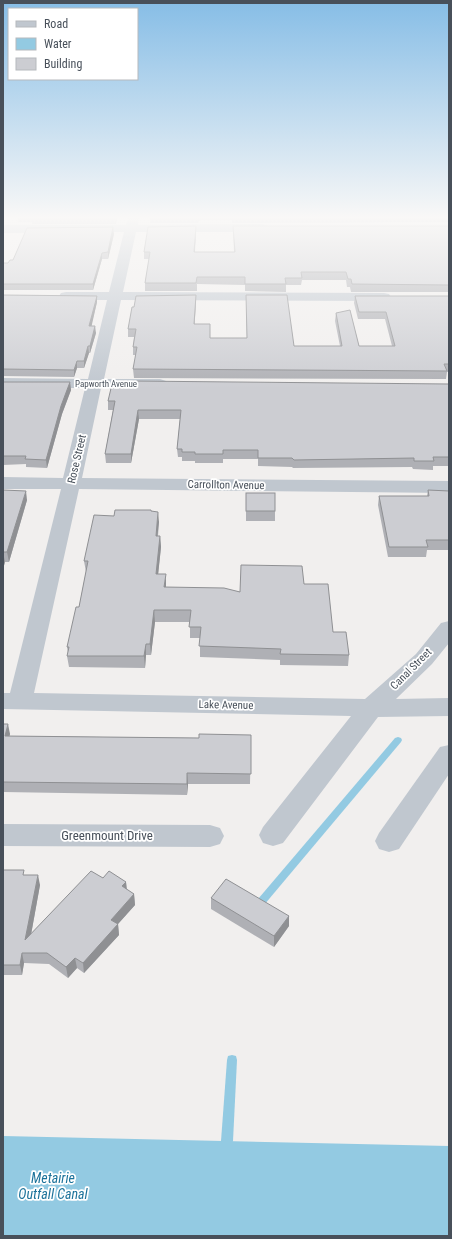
<svg xmlns="http://www.w3.org/2000/svg" width="452" height="1239" font-family="'Roboto Condensed',sans-serif">
  <style>
    .water { fill: #93cae2 }
    .lines { fill: none; stroke-linecap: round; stroke-linejoin: round }
    .stream { fill: #93cae2; fill-rule: evenodd }
    .minor { fill: #c0c7cf; fill-rule: evenodd }
    .wall { fill: #afb0b5 }
    .shaded-wall { fill: #8f9093 }
    .building { fill: #cccdd2; stroke: #8f9093 }
    .labels { text-anchor: middle; dominant-baseline: central; stroke-width: 3.5; stroke-linejoin: round; paint-order: stroke }
    .far-street-label { font-size: 9px; fill: #48505a; stroke: #fff }
    .street-label { font-size: 11px; fill: #48505a; stroke: #fff }
    .near-street-label { font-size: 13px; fill: #48505a; stroke: #fff }
    .near-water-label { font-size: 14px; font-style: italic; fill: #1b729a; stroke: #fff }
  </style>
  <rect width="100%" height="100%" fill="#f1efee"/>
  <path class="water" d="M3,1136L449,1146V1236H3Z"/>
  <g class="lines">
    <g class="stream">
      <path d="M398,737L401,738L402,740L401,742L259,911L256,912L253,911L251,908L253,905L395,738Z"/>
      <path d="M232,1055L236,1056L237,1060L233,1141L231,1145L227,1147L223,1145L221,1141L227,1060L228,1056Z"/>
    </g>
    <g class="minor">
      <path d="M129,216H139L138,225L262,224L266,225L268,228L266,231L262,232H136L123,292L384,293L389,294L391,297L389,300L384,301L121,300L104,379H160L166,381L168,384L166,387L160,389L101,388L82,478L449,481V493L79,489L34,693L365,699L416,654L441,623L449,621V643L432,664L396,699L449,698V716L378,717L283,843L273,846L263,843L259,835L263,827L351,716L3,709V693H10L61,489H3V477L63,478L85,388H3V378L88,379L107,300H66L61,299L59,296L61,293L66,292H109L124,232L3,233V225H126Z"/>
      <path d="M449,745V774L399,849L389,852L379,849L375,841L379,833L440,747Z"/>
      <path d="M3,824L210,825L220,828L224,836L220,844L210,847L3,846Z"/>
    </g>
  </g>
  <g class="wall">
    <path d="M17,216H117L116,224H32V222H18Z"/>
    <path d="M150,216H449V222L232,223V220H200L197,223H150Z"/>
    <path d="M233,226H449V292H351L350,287H347L346,280H302L301,285H286V292L245,291V285L197,284V291H145V283L149,259H144V252L196,233L195,252H234Z"/>
    <path d="M114,234L108,259H102L93,290H3V263H8L13,260Z"/>
    <path d="M3,295L97,296V302L91,326L96,333L90,353H89L84,368H77L74,377L3,376Z"/>
    <path d="M196,295L194,324L210,338H247L246,295L294,346H340L335,321L336,313L359,346H392L385,319H358L354,303L355,296H449V372H447L446,379L134,378L133,369L136,355H133V347L134,337H128V329L134,307Z"/>
    <path d="M3,382H70L71,390L62,414L47,468L26,467V464L3,465Z"/>
    <path d="M449,384V466H433V470L413,469L412,467L293,468L292,467L258,466V459H223V463H195V461H182V457H178L177,449L180,419H139L131,463H106L105,454L113,410H108V401Z"/>
    <path d="M3,490L27,500L9,562H5L3,569Z"/>
    <path d="M428,490L449,491V550H427L426,557H388L378,505L379,496H427Z"/>
    <path d="M246,493L275,511V521H246Z"/>
    <path d="M151,511L159,522L158,536H160L161,547L158,574L166,585V587L240,592L304,584L333,632L349,655L348,666L280,665V660L200,657V638H190V622H155L151,655H146L145,668L69,667L67,656L68,653L67,647L79,607L86,572L84,561L114,516Z"/>
    <path d="M3,724L10,734L9,736L199,738L251,735L250,784H188L187,795L3,792Z"/>
    <path d="M3,870L24,875L40,885L31,935L103,878L126,882L127,890L134,894L135,905L118,924L119,935L84,973L77,968L68,978L49,964L24,963L22,975H3Z"/>
    <path d="M211,898L289,916V926L274,947L211,909Z"/>
  </g>
  <g class="shaded-wall">
    <path d="M116,216H117L116,224L115,218Z"/>
    <path d="M197,216H200V220L197,223Z"/>
    <path d="M196,226V233L194,259V252Z"/>
    <path d="M113,227L114,234L108,259V252Z"/>
    <path d="M102,253V259L93,290V284Z"/>
    <path d="M196,295V303L194,332V324Z"/>
    <path d="M97,296V302L90,333L89,326Z"/>
    <path d="M95,326L96,333L90,353V346Z"/>
    <path d="M88,346L89,353L84,368V361Z"/>
    <path d="M77,361V368L74,377V370Z"/>
    <path d="M70,382L71,390L62,414L47,468L46,460L61,406Z"/>
    <path d="M138,410L139,419L131,463V454Z"/>
    <path d="M26,491L27,500L9,562L7,552Z"/>
    <path d="M158,512L159,522L156,547V536Z"/>
    <path d="M160,536L161,547L157,585L156,574Z"/>
    <path d="M3,552L5,562L3,569Z"/>
    <path d="M166,574V585L165,598L164,587Z"/>
    <path d="M154,610L155,622L151,655L150,644Z"/>
    <path d="M146,644V655L145,668L144,656Z"/>
    <path d="M8,724L10,734L7,746L5,736Z"/>
    <path d="M187,773L188,784L187,795Z"/>
    <path d="M38,875L40,885L28,951L25,940Z"/>
    <path d="M126,882L127,893L122,886Z"/>
    <path d="M134,894L135,905L118,924L119,935L84,973L83,963L111,920Z"/>
    <path d="M289,916V926L274,947V936Z"/>
    <path d="M22,953L24,963L22,975L20,965Z"/>
    <path d="M75,958L77,968L68,978L66,967Z"/>
  </g>
  <g class="building">
    <path d="M17,216H116L115,218H32V216Z"/>
    <path d="M150,216H197L150,217Z"/>
    <path d="M196,226L194,252H235L233,226H449V285L352,284L351,279H348L346,272H301L302,278H285L286,284H245V277H197L196,283H145L150,252H144L148,227Z"/>
    <path d="M113,227L108,252L102,253L93,284H3V263H8L10,260H13L27,228Z"/>
    <path d="M3,295L97,296L89,326H95L90,346H88L84,361H77L74,370L3,369Z"/>
    <path d="M196,295L194,324H210V338H247L246,295H287L294,346H342L336,313L350,310L359,346H395L386,312H359L355,296H449V364H444L447,371L133,369L137,347H133L136,329H128L132,307H134L136,296Z"/>
    <path d="M131,381L449,384V457H433L434,461H414V458L294,460L292,458H258V450H223V454H195V452H182V449H177L181,410H138L131,454H105L115,401H108L112,384H131Z"/>
    <path d="M3,382H70L61,406L46,460L25,459L26,456H3Z"/>
    <path d="M3,490L26,491L7,552H3V553Z"/>
    <path d="M428,490L449,491V540H426L428,547H389L379,496H429Z"/>
    <rect x="246" y="493" width="29" height="18"/>
    <path d="M115,510H151V511L158,512L156,536H160L156,574H166L164,587L224,588L240,592L241,565L302,566L304,584H328L333,632H346L349,655L280,654L281,649L199,646L201,627H189L191,610H154L150,644H146L144,656H67L69,647H67L76,607H79L88,561H84L94,515L114,516Z"/>
    <path d="M3,724H8L5,736L199,738V734L251,735V774L187,773V784L3,782Z"/>
    <path d="M3,870H24L23,875H38L25,940L91,871L103,878L109,871L126,882L122,886L134,894L111,920L118,924L83,963L75,958L66,967L47,953H22L20,965H3Z"/>
    <path d="M226,879L289,916L274,936L211,898Z"/>
  </g>
  <linearGradient id="sky" x2="0" y2="1"><stop stop-color="#86bde6"/><stop offset="0.56" stop-color="#f9f8f7"/><stop offset="1" stop-color="#f9f8f7" stop-opacity="0"/></linearGradient>
  <rect width="452" height="389" fill="url(#sky)"/>
  <g class="labels">
    <g class="far-street-label">
      <text x="106" y="384">Papworth Avenue</text>
    </g>
    <g class="street-label">
      <text transform="translate(77 459) rotate(-77)">Rose Street</text>
      <text transform="translate(226 485) rotate(1)">Carrollton Avenue</text>
      <text transform="translate(411 669) rotate(-45)">Canal Street</text>
      <text transform="translate(226 705) rotate(1)">Lake Avenue</text>
    </g>
    <g class="near-street-label">
      <text x="107" y="835">Greenmount Drive</text>
    </g>
    <g class="near-water-label">
      <text x="53" y="1178">Metairie<tspan x="53" dy="16">Outfall Canal</tspan></text>
    </g>
  </g>
  <rect width="452" height="1239" fill="none" stroke="#48505a" stroke-width="8"/>
  <rect x="8" y="8" width="130" height="72" fill="#ffffff" stroke="#b6b9bd"/>
  <rect x="16" y="21" width="20" height="6" fill="#c0c7cf" stroke="#b6b9bd"/>
  <text x="44" y="28" font-size="12" fill="#48505a">Road</text>
  <rect x="16" y="38" width="20" height="12" fill="#93cae2" stroke="#b6b9bd"/>
  <text x="44" y="48" font-size="12" fill="#48505a">Water</text>
  <rect x="16" y="58" width="20" height="12" fill="#cccdd2" stroke="#b6b9bd"/>
  <text x="44" y="68" font-size="12" fill="#48505a">Building</text>
</svg>
